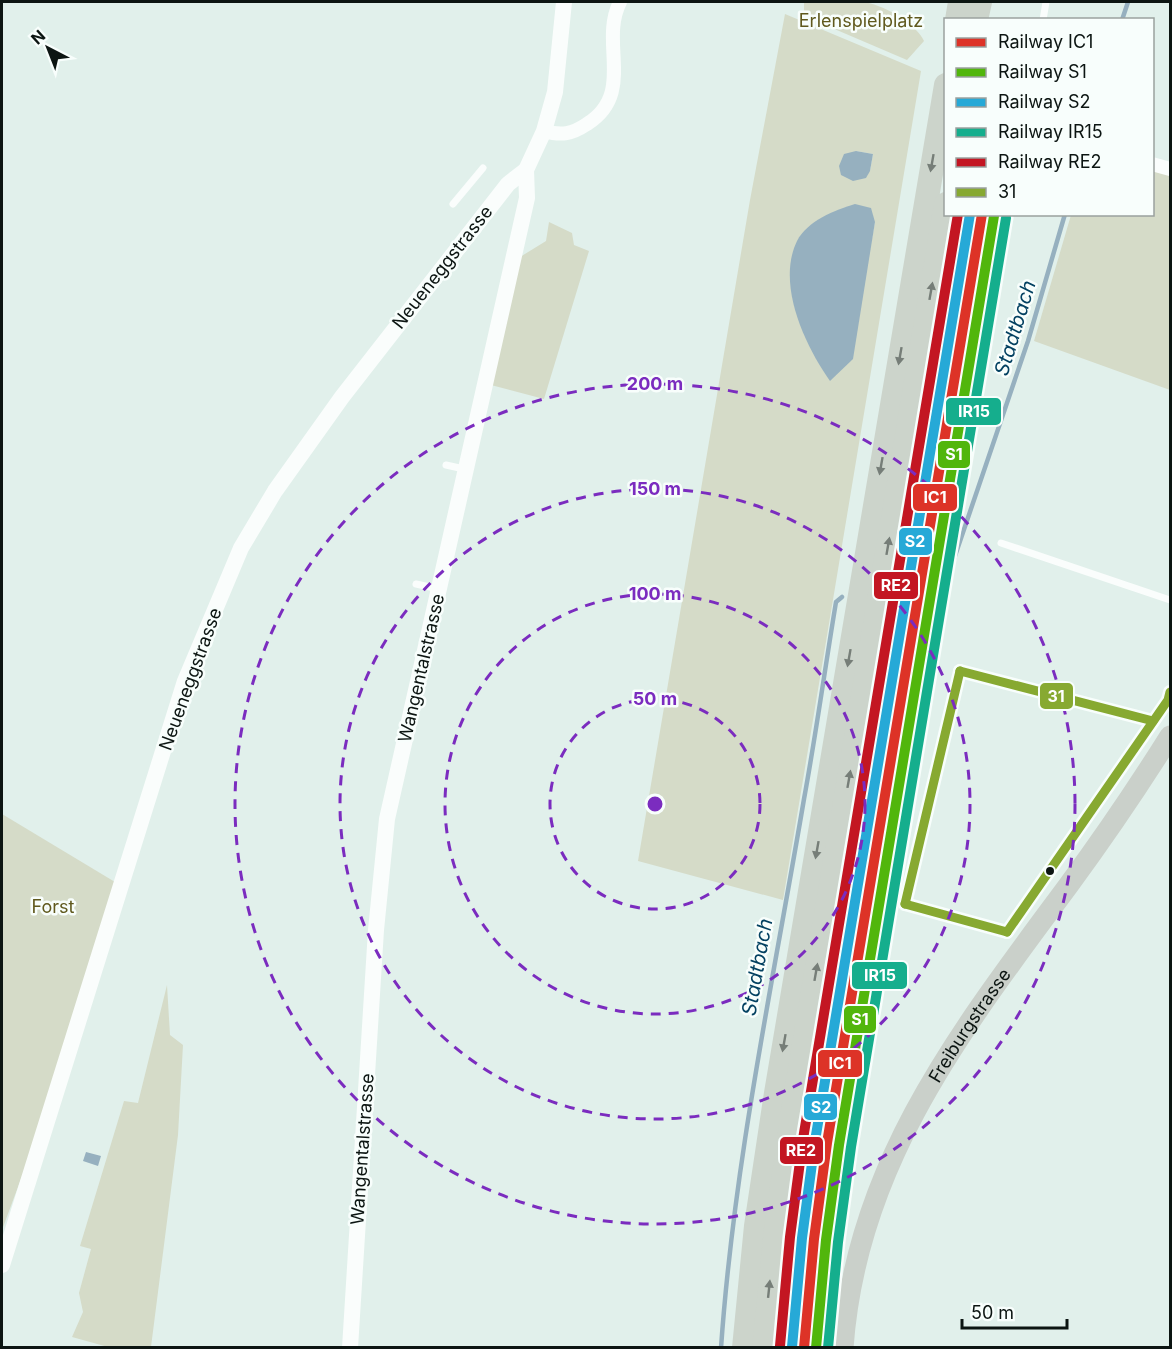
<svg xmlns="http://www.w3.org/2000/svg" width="1172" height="1349" font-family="Inter,sans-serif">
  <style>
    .green { fill: #d5dbc8; fill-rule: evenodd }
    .water { fill: #96b0bf }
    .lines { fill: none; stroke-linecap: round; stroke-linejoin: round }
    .stream { stroke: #96b0bf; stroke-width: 4.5 }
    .service { stroke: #fafdfc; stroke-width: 7 }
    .minor { stroke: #fafdfc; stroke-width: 14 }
    .tertiary { stroke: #fafdfc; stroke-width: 16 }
    .primary { stroke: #cad0ca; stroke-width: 21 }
    .motorway { stroke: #ccd4cb; stroke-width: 24 }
    .bus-1-casing { stroke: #f8fefc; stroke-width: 14 }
    .bus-1 { stroke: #87a931; stroke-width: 9 }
    .rail-1-casing { stroke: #f8fefc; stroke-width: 15 }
    .rail-2-casing { stroke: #f8fefc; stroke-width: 15 }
    .rail-3-casing { stroke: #f8fefc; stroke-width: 15 }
    .rail-4-casing { stroke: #f8fefc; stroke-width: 15 }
    .rail-5-casing { stroke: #f8fefc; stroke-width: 15 }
    .rail-1 { stroke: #dd3327; stroke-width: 10 }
    .rail-2 { stroke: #51b60c; stroke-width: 10 }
    .rail-3 { stroke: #26a9d7; stroke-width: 10 }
    .rail-4 { stroke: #15ae8d; stroke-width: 10 }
    .rail-5 { stroke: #c31622; stroke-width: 10 }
    .oneway { fill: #767e78 }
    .ring { fill: none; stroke: #7b2cbf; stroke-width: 3; stroke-dasharray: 10 8 }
    .bus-dot { fill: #0c1512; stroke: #f8fefc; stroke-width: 2 }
    .labels { text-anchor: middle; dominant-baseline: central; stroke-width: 5; stroke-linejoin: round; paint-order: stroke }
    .park-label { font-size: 18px; fill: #60591e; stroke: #f8fefc }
    .street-label { font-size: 18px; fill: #0c1512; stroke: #f8fefc }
    .water-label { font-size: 20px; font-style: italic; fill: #034161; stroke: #f8fefc }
    .centre { fill: #7b2cbf; stroke: #f8fefc; stroke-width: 3 }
    .ring-label { font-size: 18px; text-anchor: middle; font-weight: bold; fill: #7b2cbf; stroke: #f8fefc; stroke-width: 5; stroke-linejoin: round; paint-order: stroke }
    .line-badge { stroke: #f8fefc; stroke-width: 2 }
    .badge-label { font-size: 16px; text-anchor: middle; font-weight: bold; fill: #fff }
  </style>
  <rect width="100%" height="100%" fill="#e1f0eb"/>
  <g class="green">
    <path d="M804,2C823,1 843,0 862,2C881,3 917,24 924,41L907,60L804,16Z"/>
    <path d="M785,14L921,71L783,900L638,861L750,200ZM856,151L873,154L870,171ZM875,222L869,254L790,274Z"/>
    <path d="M1153,171L1170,175V390L1034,341L1071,215L1152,214Z"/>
    <path d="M549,222L572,233L574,245L589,251L544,399L491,385L520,257L546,241Z"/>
    <path d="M2,814L115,882L41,1125L2,1230Z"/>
    <path d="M167,985L170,1035L183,1045L178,1135L151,1347H108L72,1337L83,1312L79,1293L91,1249L80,1246L124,1101L138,1103Z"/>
  </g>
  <g class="water">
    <path d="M856,151L873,154L870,171L866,178L853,181L841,175L839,166L844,154Z"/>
    <path d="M855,204L871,208L875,222L853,359L830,381C805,346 776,284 797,241C807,221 835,210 855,204Z"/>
    <path d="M86,1152L101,1156L98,1166L83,1161Z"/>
  </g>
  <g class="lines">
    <g class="stream">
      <path d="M1122,20L1128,2"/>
      <path d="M925,610L933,609L939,603L1028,341L1065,214"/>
      <path d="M721,1348C734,1162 773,982 804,799C816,734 825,668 836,602L842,597"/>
    </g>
    <g class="service">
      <path d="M1043,20L1046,2"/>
      <path d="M453,204L483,168"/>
      <path d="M446,465L464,469"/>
      <path d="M1001,543L1170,600"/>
      <path d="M416,584L439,589"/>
      <path d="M1153,721L960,671L905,904L1007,932L1153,721L1170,692"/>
    </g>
    <g class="minor">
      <path d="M544,131C562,136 572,134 587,124C636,93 599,43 620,2"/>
      <path d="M1152,164L1170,169"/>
    </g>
    <g class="tertiary">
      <path d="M2,1265L185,681L241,548L275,491L342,397L508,184L526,170"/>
      <path d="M350,1348L376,930L387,819L527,198L526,170L544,131L555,92L564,2"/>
    </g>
    <path class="primary" id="s1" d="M843,1348C856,1163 963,1028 1068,886C1104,837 1138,787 1170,736"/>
    <g class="motorway">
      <path d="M957,20L960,2"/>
      <path d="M976,20L980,2"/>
      <path d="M744,1348L756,1226L776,1093L946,85"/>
      <path d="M764,1348L776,1229L795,1098L946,204"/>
    </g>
    <defs>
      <g id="bus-1">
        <path d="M960,671L1153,721"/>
        <path d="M905,904L960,671"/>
        <path d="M905,904L1007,932"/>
        <path d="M1007,932L1168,700L1170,692"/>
      </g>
    </defs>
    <use href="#bus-1" class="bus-1-casing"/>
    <use href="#bus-1" class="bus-1"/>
    <defs>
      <path id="rail-1" d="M804,1348L814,1239L827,1143L982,214"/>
      <path id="rail-2" d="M816,1348L826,1240L839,1145L994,216"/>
      <path id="rail-3" d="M792,1347L802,1238L815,1141L970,214"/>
      <path id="rail-4" d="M828,1348L838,1242L851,1147L1006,218"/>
      <path id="rail-5" d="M780,1346L790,1237L803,1139L958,214"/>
    </defs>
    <use href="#rail-1" class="rail-1-casing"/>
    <use href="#rail-2" class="rail-2-casing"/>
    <use href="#rail-3" class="rail-3-casing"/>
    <use href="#rail-4" class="rail-4-casing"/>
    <use href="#rail-5" class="rail-5-casing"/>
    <use href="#rail-1" class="rail-1"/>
    <use href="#rail-2" class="rail-2"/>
    <use href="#rail-3" class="rail-3"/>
    <use href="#rail-4" class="rail-4"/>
    <use href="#rail-5" class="rail-5"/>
  </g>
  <defs><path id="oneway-solid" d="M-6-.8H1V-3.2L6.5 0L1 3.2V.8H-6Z" transform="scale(1.5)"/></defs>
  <g class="oneway">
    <use href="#oneway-solid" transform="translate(932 163) rotate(100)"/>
    <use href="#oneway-solid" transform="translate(931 291) rotate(-80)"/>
    <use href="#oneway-solid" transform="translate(900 356) rotate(100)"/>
    <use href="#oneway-solid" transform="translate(881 466) rotate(100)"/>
    <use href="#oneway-solid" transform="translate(888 546) rotate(-80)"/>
    <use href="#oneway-solid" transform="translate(849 658) rotate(100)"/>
    <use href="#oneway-solid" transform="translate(849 779) rotate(-80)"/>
    <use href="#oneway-solid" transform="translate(817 850) rotate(100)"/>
    <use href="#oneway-solid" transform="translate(816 972) rotate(-80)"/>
    <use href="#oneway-solid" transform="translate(784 1043) rotate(100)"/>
    <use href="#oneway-solid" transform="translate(769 1289) rotate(-84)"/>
  </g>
  <g class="ring">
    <circle cx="655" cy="804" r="105"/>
    <circle cx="655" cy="804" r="210"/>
    <circle cx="655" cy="804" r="315"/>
    <circle cx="655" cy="804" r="420"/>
  </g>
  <circle class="bus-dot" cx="1050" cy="871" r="5"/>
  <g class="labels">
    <g class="park-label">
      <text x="861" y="20">Erlenspielplatz</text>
      <text x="53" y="906">Forst</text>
    </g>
    <g class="street-label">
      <text transform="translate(442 267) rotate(-52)">Neueneggstrasse</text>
      <text transform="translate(421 668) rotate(-77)">Wangentalstrasse</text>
      <text transform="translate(190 679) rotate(-70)">Neueneggstrasse</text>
      <text stroke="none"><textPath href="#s1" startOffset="351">Freiburgstrasse</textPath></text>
      <text transform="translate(362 1149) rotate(-86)">Wangentalstrasse</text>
    </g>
    <g class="water-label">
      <text transform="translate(1015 328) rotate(-73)">Stadtbach</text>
      <text transform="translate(757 967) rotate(-80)">Stadtbach</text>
    </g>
  </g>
  <circle cx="655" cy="804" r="9" class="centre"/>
  <g class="ring-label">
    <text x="655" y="390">200 m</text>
    <text x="655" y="495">150 m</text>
    <text x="655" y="600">100 m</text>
    <text x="655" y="705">50 m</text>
  </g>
  <g class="line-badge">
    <rect x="945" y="397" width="57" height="29" rx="6" fill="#15ae8d"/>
    <rect x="937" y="440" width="34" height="29" rx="6" fill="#51b60c"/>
    <rect x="912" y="483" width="46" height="29" rx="6" fill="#dd3327"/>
    <rect x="898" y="527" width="35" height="29" rx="6" fill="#26a9d7"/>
    <rect x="873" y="571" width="46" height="29" rx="6" fill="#c31622"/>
    <rect x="1039" y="682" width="35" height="28" rx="6" fill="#87a931"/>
    <rect x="851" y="961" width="57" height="29" rx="6" fill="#15ae8d"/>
    <rect x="843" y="1005" width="34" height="29" rx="6" fill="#51b60c"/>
    <rect x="817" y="1049" width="46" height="29" rx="6" fill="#dd3327"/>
    <rect x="803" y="1093" width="35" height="28" rx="6" fill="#26a9d7"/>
    <rect x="779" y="1136" width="45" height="29" rx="6" fill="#c31622"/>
  </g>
  <g class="badge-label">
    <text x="974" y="417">IR15</text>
    <text x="954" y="460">S1</text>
    <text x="935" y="503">IC1</text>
    <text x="915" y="547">S2</text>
    <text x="896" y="591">RE2</text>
    <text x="1056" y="702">31</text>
    <text x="880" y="981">IR15</text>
    <text x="860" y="1025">S1</text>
    <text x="840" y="1069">IC1</text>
    <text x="821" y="1113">S2</text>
    <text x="801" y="1156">RE2</text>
  </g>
  <rect width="1172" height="1349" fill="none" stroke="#0c1512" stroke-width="6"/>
  <rect x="944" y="18" width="210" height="198" fill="#f8fefc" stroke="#9aa19e" stroke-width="1.5"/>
  <rect x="956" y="38" width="30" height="9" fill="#dd3327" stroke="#9aa19e" stroke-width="1.5"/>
  <text x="998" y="48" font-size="18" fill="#0c1512">Railway IC1</text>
  <rect x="956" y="68" width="30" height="9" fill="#51b60c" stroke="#9aa19e" stroke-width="1.5"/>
  <text x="998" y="78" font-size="18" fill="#0c1512">Railway S1</text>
  <rect x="956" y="98" width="30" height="9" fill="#26a9d7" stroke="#9aa19e" stroke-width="1.5"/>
  <text x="998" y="108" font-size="18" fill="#0c1512">Railway S2</text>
  <rect x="956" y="128" width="30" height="9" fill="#15ae8d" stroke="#9aa19e" stroke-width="1.5"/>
  <text x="998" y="138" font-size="18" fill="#0c1512">Railway IR15</text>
  <rect x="956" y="158" width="30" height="9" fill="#c31622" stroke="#9aa19e" stroke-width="1.5"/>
  <text x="998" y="168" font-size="18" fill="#0c1512">Railway RE2</text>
  <rect x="956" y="188" width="30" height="9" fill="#87a931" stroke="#9aa19e" stroke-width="1.5"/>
  <text x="998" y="198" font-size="18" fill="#0c1512">31</text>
  <g transform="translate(48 48) rotate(318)" stroke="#f8fefc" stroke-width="4.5" paint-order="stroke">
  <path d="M0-4.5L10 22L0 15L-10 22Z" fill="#0c1512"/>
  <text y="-9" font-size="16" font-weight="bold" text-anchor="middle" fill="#0c1512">N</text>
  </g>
  <path d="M962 1319v9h105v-9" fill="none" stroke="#0c1512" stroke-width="3"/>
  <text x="971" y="1319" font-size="18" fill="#0c1512" stroke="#f8fefc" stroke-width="4.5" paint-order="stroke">50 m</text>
</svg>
